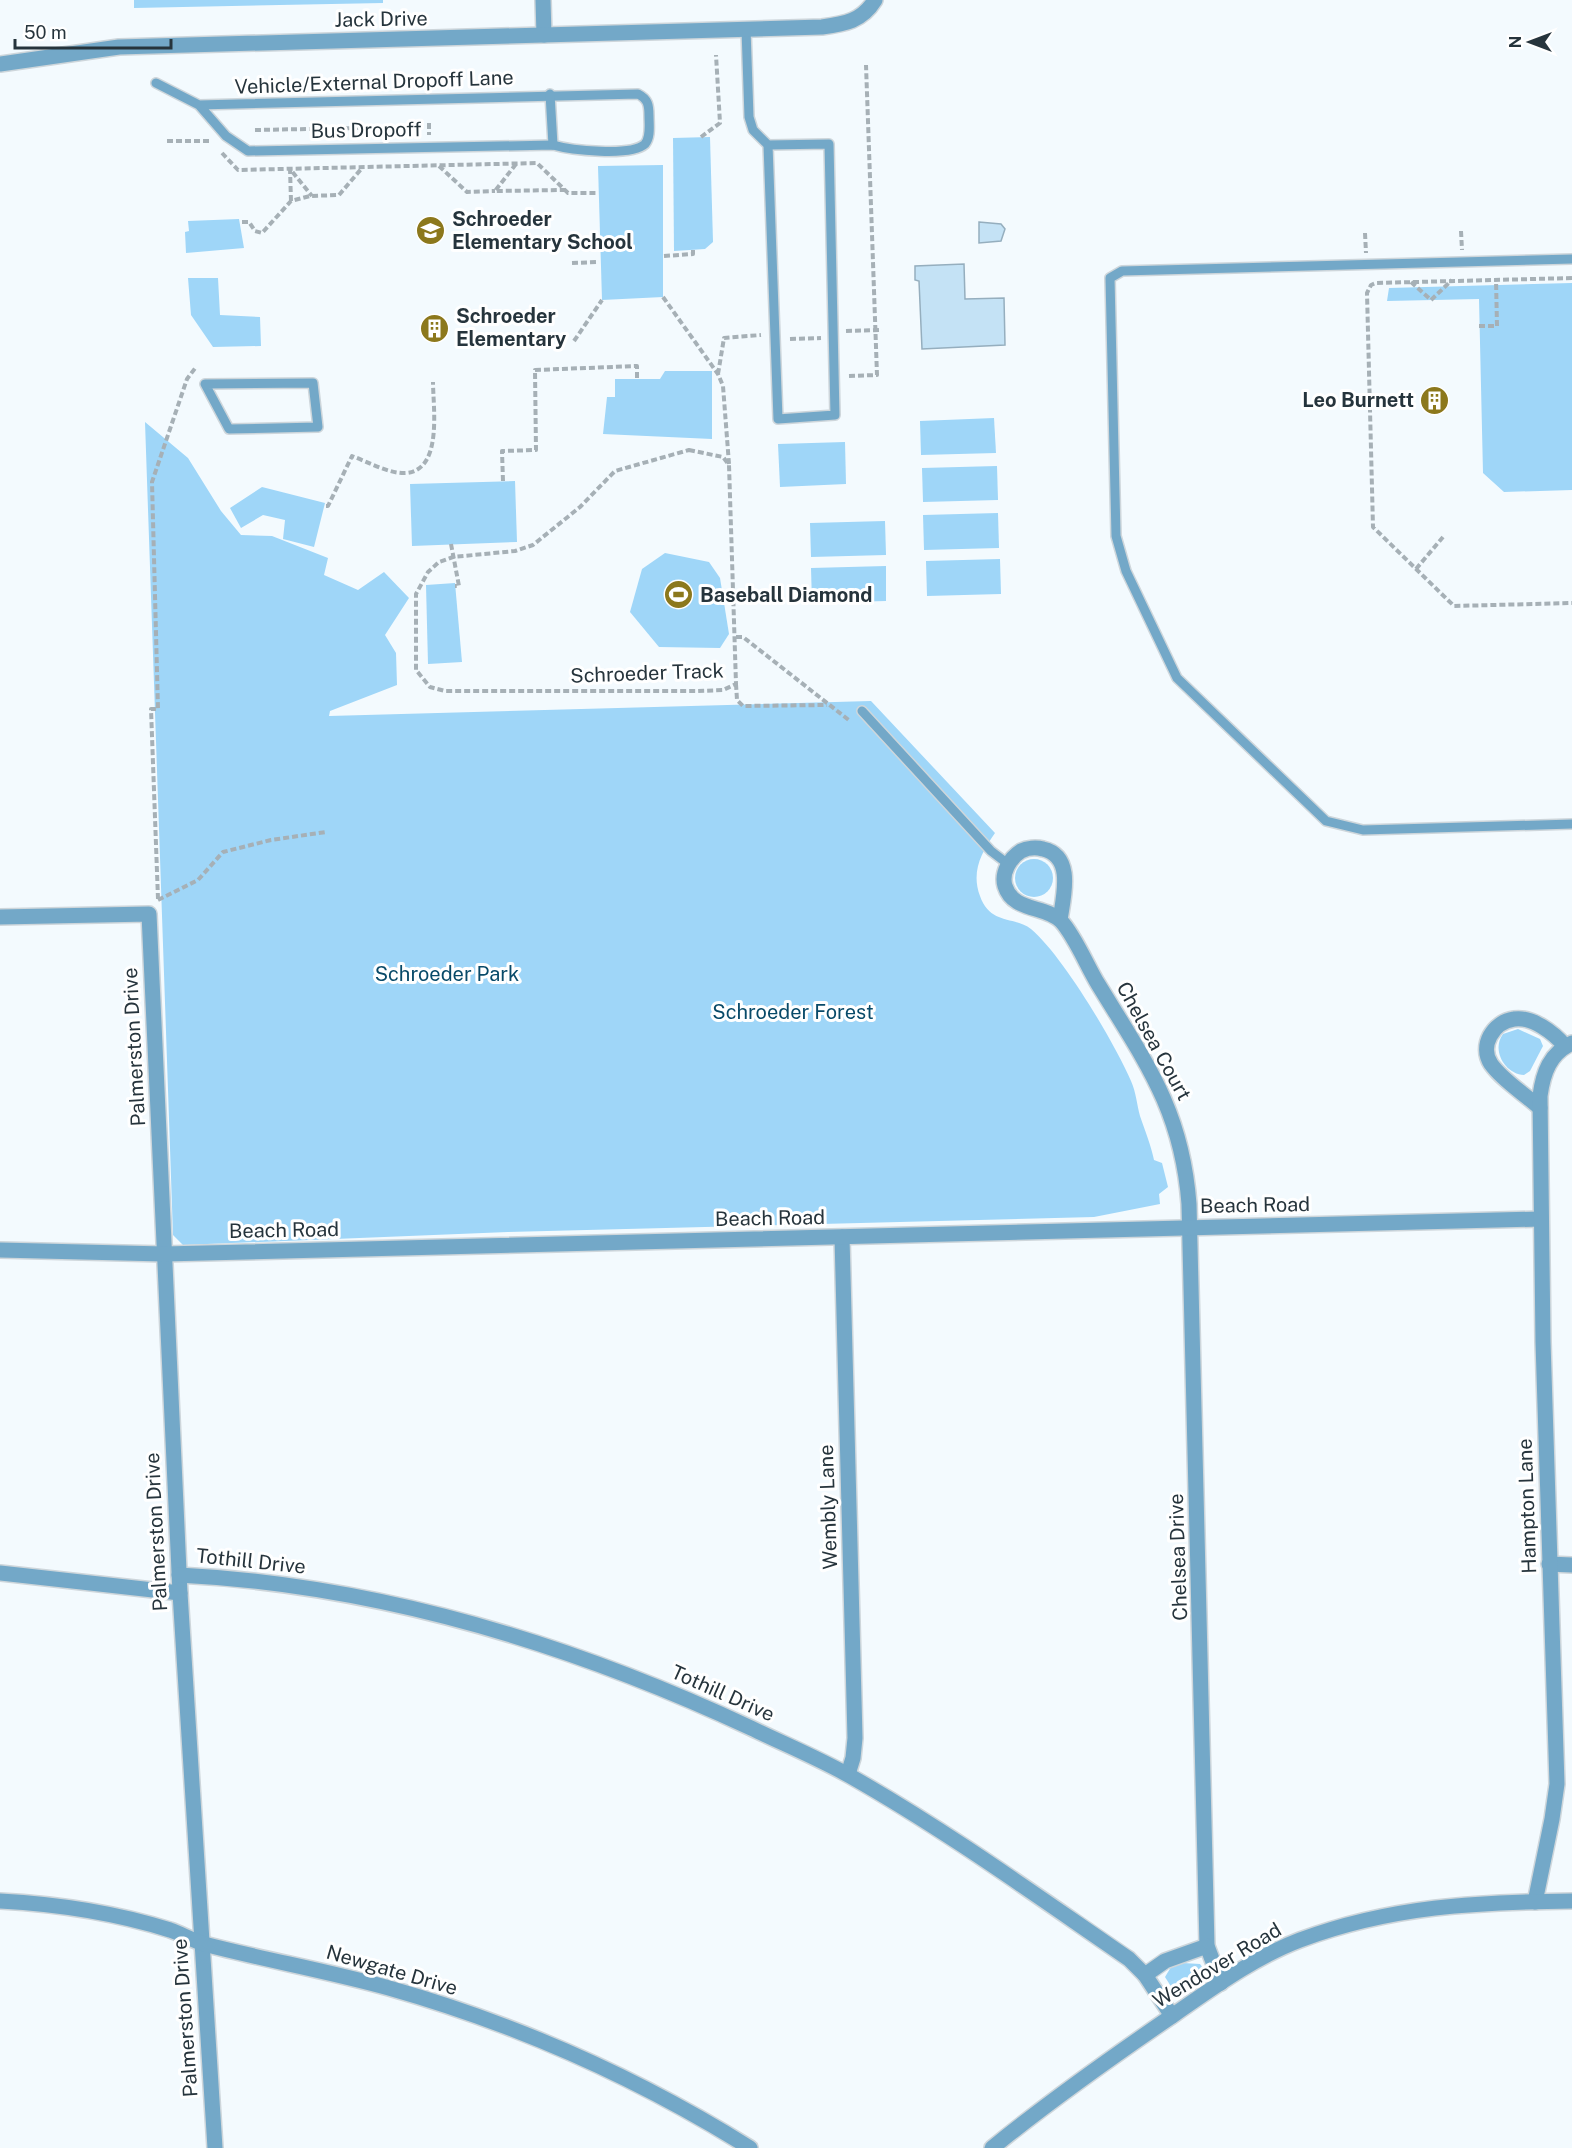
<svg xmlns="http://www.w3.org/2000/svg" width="1572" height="2148" font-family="'Public Sans',sans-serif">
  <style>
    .green { fill: #9fd6f8 }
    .water { fill: #c4e2f5; stroke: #95aebe; stroke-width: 1.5 }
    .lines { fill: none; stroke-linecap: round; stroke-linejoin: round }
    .lane-casing { stroke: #ced6db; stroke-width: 12 }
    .street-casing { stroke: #ced6db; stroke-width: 18 }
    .path { stroke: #a6b0b6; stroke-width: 4; stroke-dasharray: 6 3; stroke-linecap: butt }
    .lane { stroke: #73a8c8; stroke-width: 9 }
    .street { stroke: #73a8c8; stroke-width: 15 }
    .labels { text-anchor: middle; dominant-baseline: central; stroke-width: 6; stroke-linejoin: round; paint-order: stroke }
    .street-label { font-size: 20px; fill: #26343c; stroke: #fff }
    .poi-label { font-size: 20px; font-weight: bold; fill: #26343c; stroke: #fff; text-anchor: start }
    .park-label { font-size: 20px; fill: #084a69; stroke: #fff }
  </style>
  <rect width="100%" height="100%" fill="#f3fafe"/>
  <g class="green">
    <path d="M134,0H383V3L134,8Z"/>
    <path d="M710,137L713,242L705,249L674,251L673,138Z"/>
    <path d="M663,165V297L602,300L598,166Z"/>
    <path d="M239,219L244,248L186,253L185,232L189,231L188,221Z"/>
    <path d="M188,278H218L220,315L260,317L261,346L213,347L191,315Z"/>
    <path d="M1572,283V490L1504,492L1483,473L1479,299L1387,301L1389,288Z"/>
    <path d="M665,371H712V439L603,434L607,397H615V379H660Z"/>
    <path d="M994,418L996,453L921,455L920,421Z"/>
    <path d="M145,422L188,458L221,511L241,535L272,536L328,558L324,575L358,590L384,572L409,598L385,635L396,653L397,685L330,711L329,716L871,701L995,833C981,853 971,872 980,896C990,925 1014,916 1031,929C1063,956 1114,1042 1131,1081C1136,1092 1137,1105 1140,1116C1145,1131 1151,1145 1154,1160L1162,1163L1168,1187L1159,1194L1160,1204L1094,1217L508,1232L183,1245L173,1235Z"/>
    <path d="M845,442L846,484L780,487L778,444Z"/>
    <path d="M997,466L998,500L923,502L922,468Z"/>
    <path d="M515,481L517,542L412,546L410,484Z"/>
    <path d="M262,487L325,503L314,547L283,539L285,520L263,515L241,528L230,508Z"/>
    <path d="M998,513L999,548L924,550L923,515Z"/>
    <path d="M885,521L886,555L811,557L810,523Z"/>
    <path d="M665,553L709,562L720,578L729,634L720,648L659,647L630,612L642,569Z"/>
    <path d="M1000,559L1001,594L927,596L926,561Z"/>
    <path d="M886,566V601L812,603L811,568Z"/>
    <path d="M455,583L462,662L428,664L426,585Z"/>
    <circle cx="1034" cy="878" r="19"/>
    <path d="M1518,1029L1540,1039L1543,1046L1530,1071L1524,1075C1505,1074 1491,1050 1503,1034Z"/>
    <path d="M1183,1963L1200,1964L1203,1968L1199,1984L1185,1993L1172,1988L1165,1977L1171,1967Z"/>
  </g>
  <g class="water">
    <path d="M979,222L1001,224L1005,229L1001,241L979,243Z"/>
    <path d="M964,264L965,299L1004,298L1005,345L922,349L919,281L915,280V266Z"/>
  </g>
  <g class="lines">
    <defs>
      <g id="lane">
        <path d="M746,29L749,117L753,130L768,145L778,419L835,415L829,144L768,145"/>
        <path d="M156,83L199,105L226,136L248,151L553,145C570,150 631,157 645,144C651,137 649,125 649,116C649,105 648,99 638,94L199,105"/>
        <path d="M550,94L553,145"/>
        <path d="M1572,259L1122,271L1110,278L1116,536L1126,571L1177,678L1326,821L1363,830L1572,824"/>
        <path d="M313,383L318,427L229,429L205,384Z"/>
        <path d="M862,711L991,851L1008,864"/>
      </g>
      <g id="street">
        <path d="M543,0L544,35"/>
        <path d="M0,64L119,47L822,27C845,24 862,21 875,0"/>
        <path d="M0,917L149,914L180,1593L215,2148"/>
        <path d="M1060,920C1063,898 1075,856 1043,849C1036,847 1027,848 1021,851C1010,858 1001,873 1005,886C1013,912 1045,905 1061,921C1075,936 1087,966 1098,984C1145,1061 1182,1110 1189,1204L1207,1946L1221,1983"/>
        <path d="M1540,1108C1525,1094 1503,1081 1491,1064C1479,1046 1493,1022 1514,1019C1532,1016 1554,1033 1565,1046"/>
        <path d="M842,1237L855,1738L853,1758L848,1774"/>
        <path d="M0,1250L164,1254L1540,1219"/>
        <path d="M1549,1564L1572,1565"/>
        <path d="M0,1573L180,1593"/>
        <path d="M179,1575C378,1585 571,1644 751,1728C784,1744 818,1758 850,1776C947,1831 1037,1896 1129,1959L1145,1975L1172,2016"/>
        <path d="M0,1901C56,1904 116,1913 170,1930C181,1934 192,1940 204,1944C265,1960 328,1971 389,1988C516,2024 638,2078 750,2148"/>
        <path d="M1535,1902L1552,1819L1557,1784L1543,1342L1540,1096C1543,1073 1550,1053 1572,1043"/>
        <path d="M1145,1975L1165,1961L1207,1946"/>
        <path d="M992,2148C1051,2100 1112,2057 1175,2014C1214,1987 1255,1957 1300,1940C1391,1906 1477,1902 1572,1901"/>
      </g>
    </defs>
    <use href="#lane" class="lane-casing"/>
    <use href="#street" class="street-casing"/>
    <g class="path">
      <path d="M429,123V135"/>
      <path d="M255,130L359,128L360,136"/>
      <path d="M701,137L720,123L716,55"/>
      <path d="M167,141H210"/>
      <path d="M222,153L238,170L537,163L568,193H598"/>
      <path d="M516,164L495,191L565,190"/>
      <path d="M439,166L467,192L495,191"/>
      <path d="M291,201L290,169L312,196"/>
      <path d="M242,222H249L255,231L262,233L291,201L310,196L339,195L362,168"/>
      <path d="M1461,231L1462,250"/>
      <path d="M1365,233L1366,253"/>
      <path d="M664,256L693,254V250"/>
      <path d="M572,263L599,262"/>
      <path d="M1572,278L1376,283L1371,285L1367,293L1373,527L1454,606L1572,603"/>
      <path d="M1411,282L1431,300L1452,280"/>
      <path d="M663,297L718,374L723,386L729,464"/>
      <path d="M1479,326H1497L1496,279"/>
      <path d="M846,331L882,330"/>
      <path d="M790,339L821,338"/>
      <path d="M574,341L602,300"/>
      <path d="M718,374L724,338L761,335"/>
      <path d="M849,376L877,375L866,65"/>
      <path d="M689,450L723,457L729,465L736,684L723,690L698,691H445L430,687L416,670V594L428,572L439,562L453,557L515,551L533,545L580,507L615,471Z"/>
      <path d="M503,481L502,451L536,450L535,370L637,366V379"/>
      <path d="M326,506H328L352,456C368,462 389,474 406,473C443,470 433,407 433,382"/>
      <path d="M451,544L459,586H455"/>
      <path d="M1416,569L1443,537"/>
      <path d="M736,637H743L850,721"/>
      <path d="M736,684L737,700L743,706L827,705"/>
      <path d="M158,899L151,709H158L152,482L187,379L196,367"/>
      <path d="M158,900L198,880L223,852L271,840L326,832"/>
    </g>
    <use href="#lane" class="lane"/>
    <use href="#street" class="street"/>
  </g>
  <defs>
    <symbol id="school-disc" viewBox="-11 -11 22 22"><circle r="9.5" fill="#8c781c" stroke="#fff"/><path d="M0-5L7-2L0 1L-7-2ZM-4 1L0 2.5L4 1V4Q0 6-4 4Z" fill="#fff"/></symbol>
    <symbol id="building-disc" viewBox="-11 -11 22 22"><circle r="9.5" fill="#8c781c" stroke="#fff"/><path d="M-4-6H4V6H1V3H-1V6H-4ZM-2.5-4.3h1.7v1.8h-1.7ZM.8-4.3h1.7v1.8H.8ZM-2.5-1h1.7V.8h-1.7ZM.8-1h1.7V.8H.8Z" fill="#fff"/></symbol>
    <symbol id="stadium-disc" viewBox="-11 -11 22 22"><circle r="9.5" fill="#8c781c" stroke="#fff"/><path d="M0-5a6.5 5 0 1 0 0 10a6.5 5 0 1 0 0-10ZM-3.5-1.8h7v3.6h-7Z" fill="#fff"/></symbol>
  </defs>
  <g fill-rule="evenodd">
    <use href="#school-disc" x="414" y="214" width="33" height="33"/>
    <use href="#building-disc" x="418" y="312" width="33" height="33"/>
    <use href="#building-disc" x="1418" y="384" width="33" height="33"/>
    <use href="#stadium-disc" x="662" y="578" width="33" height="33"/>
  </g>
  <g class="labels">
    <g class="street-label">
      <text transform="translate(381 19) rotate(-1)">Jack Drive</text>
      <text transform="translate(374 82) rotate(-2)">Vehicle/External Dropoff Lane</text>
      <text transform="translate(366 130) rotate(-1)">Bus Dropoff</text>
      <text transform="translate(647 673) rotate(-2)">Schroeder Track</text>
      <text transform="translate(1154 1041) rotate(61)">Chelsea Court</text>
      <text transform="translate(134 1047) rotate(-93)">Palmerston Drive</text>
      <text transform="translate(1255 1205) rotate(-1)">Beach Road</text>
      <text transform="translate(770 1218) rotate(-1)">Beach Road</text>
      <text transform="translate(284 1230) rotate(-1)">Beach Road</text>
      <text transform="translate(1527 1506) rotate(-92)">Hampton Lane</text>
      <text transform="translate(828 1507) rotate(-92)">Wembly Lane</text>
      <text transform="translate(156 1532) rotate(-93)">Palmerston Drive</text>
      <text transform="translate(1178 1557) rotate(-92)">Chelsea Drive</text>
      <text transform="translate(251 1561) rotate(6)">Tothill Drive</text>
      <text transform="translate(723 1693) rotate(24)">Tothill Drive</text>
      <text transform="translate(1217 1965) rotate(-31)">Wendover Road</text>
      <text transform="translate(392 1970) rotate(16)">Newgate Drive</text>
      <text transform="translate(185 2018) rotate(-94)">Palmerston Drive</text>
    </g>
    <g class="poi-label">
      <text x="452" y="219">Schroeder<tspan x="452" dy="23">Elementary School</tspan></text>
      <text x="456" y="316">Schroeder<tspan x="456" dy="23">Elementary</tspan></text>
      <text x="1414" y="400" text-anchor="end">Leo Burnett</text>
      <text x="700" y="595">Baseball Diamond</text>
    </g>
    <g class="park-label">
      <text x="447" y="974">Schroeder Park</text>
      <text x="793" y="1012">Schroeder Forest</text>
    </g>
  </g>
  <g transform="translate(1530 42) rotate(270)" stroke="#ffffff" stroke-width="4.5" paint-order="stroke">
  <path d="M0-4.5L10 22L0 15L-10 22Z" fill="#26343c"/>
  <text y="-9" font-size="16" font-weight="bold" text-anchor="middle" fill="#26343c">N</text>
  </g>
  <path d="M15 39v9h156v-9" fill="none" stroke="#26343c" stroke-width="3"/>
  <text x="24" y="39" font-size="18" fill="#26343c" stroke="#ffffff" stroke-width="4.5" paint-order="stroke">50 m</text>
</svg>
